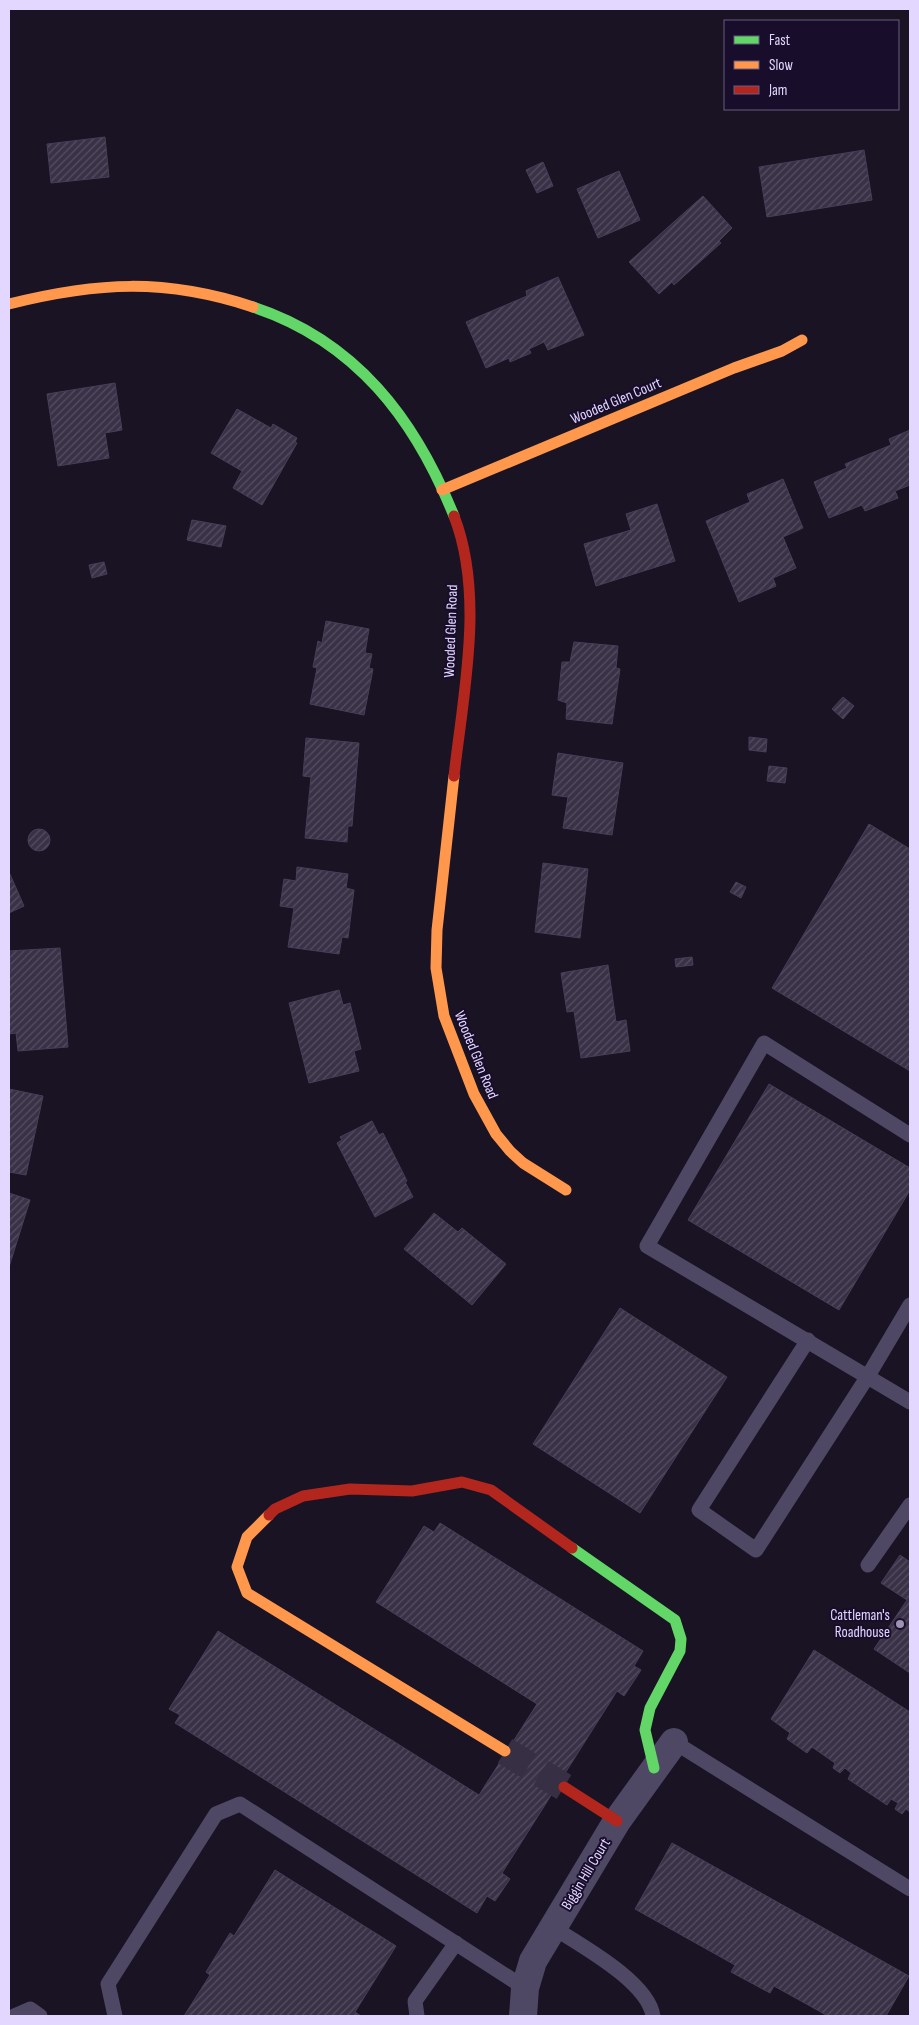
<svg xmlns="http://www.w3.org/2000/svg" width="919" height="2025" font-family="'Sofia Sans Condensed',sans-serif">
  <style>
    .building { fill: url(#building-hatch); stroke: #473e58 }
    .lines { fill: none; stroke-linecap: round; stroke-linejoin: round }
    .secondary-tunnel { stroke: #373045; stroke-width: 28; stroke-dasharray: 28 14; stroke-linecap: butt }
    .lane { stroke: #4f4865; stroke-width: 15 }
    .street { stroke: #4f4865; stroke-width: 28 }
    .fast { stroke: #63d668; stroke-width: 11 }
    .slow { stroke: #ff974d; stroke-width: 11 }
    .jam { stroke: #b3261e; stroke-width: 11 }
    .poi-dot { fill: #9c92b2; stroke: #180d2a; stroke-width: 2 }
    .labels { text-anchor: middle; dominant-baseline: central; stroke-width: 4; stroke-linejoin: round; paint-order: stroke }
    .street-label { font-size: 15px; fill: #e3d6ff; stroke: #180d2a }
    .poi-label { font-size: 15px; fill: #e3d6ff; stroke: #180d2a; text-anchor: end }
  </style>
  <defs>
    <pattern id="building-hatch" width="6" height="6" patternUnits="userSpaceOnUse" patternTransform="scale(1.25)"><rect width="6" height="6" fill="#393146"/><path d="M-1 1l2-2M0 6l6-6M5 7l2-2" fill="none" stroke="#564e62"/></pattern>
  </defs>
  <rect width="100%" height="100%" fill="#191324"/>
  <g class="building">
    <path d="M105,137L109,177L51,183L47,144Z"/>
    <path d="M864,150L872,200L767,217L759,167Z"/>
    <path d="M543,162L553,186L537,193L526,170Z"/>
    <path d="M619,171L640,220L598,238L577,189Z"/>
    <path d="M703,196L732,228L719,241L721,243L674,285L672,282L659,294L629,262Z"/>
    <path d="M558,277L584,335L548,350L544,342L529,349L531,353L510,362L509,358L486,368L466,322L527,296L526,291Z"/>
    <path d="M115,383L122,430L105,433L109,458L58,466L47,394Z"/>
    <path d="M237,409L271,428L273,424L297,438L295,442L297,443L262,505L233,488L242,471L211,453Z"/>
    <path d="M910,430V485L895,491L898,498L865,511L862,505L829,518L814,482L847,468L845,464L891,445L889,439Z"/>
    <path d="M783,479L803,528L783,537L796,568L773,578L776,586L739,602L706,521L750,502L747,494Z"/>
    <path d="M657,504L675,561L596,586L584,544L631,530L626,514Z"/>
    <path d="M192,520L226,526L221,547L187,540Z"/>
    <path d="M104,562L107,574L92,578L89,565Z"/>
    <path d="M326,621L369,629L365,653L372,654L369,668L373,669L364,715L310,704L317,668L313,667L318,641L322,643Z"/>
    <path d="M574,642L618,646L616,668L620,669L612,724L566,719L567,703L558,700L562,662H570Z"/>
    <path d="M843,697L854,706L843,719L832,709Z"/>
    <path d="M749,737L767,739L766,752L749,750Z"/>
    <path d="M306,738L359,743L352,826H348L347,842L305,838L311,777L303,776Z"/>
    <path d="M558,753L623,763L612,835L563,828L568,797L552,795Z"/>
    <path d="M769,766L787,768L785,783L767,781Z"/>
    <path d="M869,824L910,849V1071L772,988Z"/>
    <circle cx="39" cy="840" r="11"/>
    <path d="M543,863L588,869L580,938L535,932Z"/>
    <path d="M297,867L348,874L346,888L354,890L348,938L342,937L339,954L288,947L294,908L280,906L284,879L296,881Z"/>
    <path d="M9,872L24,906L9,913Z"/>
    <path d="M736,882L746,887L741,898L730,892Z"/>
    <path d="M60,948L68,1047L18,1051L16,1033L9,1034V972H11L9,951Z"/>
    <path d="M692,957L693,965L676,967L675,959Z"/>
    <path d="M608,965L616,1022L626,1020L630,1051L581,1058L574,1011L567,1012L561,973Z"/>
    <path d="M339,990L343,1005L350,1003L361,1049L354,1051L359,1071L309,1083L289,1003Z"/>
    <path d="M769,1084L910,1168V1190L839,1310L688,1220Z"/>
    <path d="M9,1089L43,1096L26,1175L9,1172Z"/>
    <path d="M372,1121L379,1135L383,1133L407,1181L405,1182L413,1197L375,1217L337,1143L342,1140L340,1137Z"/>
    <path d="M9,1193L30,1200L9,1267Z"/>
    <path d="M434,1213L458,1232L462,1228L506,1264L472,1305L404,1249Z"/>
    <path d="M620,1308L727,1377L640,1513L533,1444Z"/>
    <path d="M440,1523L643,1651L634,1666L641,1670L624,1696L617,1691L502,1873L510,1879L495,1901L487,1896L477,1913L175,1723L180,1715L169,1709L218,1631L479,1795L537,1704L376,1602L424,1526L434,1532Z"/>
    <path d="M900,1555L910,1562V1673L874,1649L907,1600L881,1583Z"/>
    <path d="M814,1650L910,1712V1812L906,1809L902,1814L895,1809L898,1803L891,1799L887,1805L848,1779L851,1773L845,1768L840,1773L833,1768L835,1763L812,1747L807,1753L787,1739L790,1733L771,1719Z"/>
    <path d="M672,1843L909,1976L886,2016H828L774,1986L770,1993L731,1972L735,1965L635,1909Z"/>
    <path d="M275,1870L396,1946L355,2012L361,2016H184L210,1975L206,1972L230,1933L234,1936Z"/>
  </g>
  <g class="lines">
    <path class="secondary-tunnel" d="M505,1751L564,1787"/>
    <g class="lane">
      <path d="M910,1135L764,1043L647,1246L910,1402"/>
      <path d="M808,1340L699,1510L756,1550L868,1376L910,1305"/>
      <path d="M868,1565L910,1505"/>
      <path d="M674,1742L910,1889"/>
      <path d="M554,1928C582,1946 648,1982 653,2016"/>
      <path d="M14,2016L30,2009L40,2016"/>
      <path d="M115,2016L108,1984L216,1814L240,1804L525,1988"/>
      <path d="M417,2016L415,2001L456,1943"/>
    </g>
    <path class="street" d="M523,2016L525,1988L533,1961L617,1821L674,1742"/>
    <g class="fast">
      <path d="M253,307C356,341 415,419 454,516"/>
      <path d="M572,1548L675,1620L681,1639L680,1651L650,1708L645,1730L654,1768"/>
    </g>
    <g class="slow">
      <path d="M9,304C97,282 165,278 253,307"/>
      <path d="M442,490L734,368L782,351L802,340"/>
      <path d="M454,776L437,930L436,968L444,1016L474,1094L496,1134L510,1151L523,1163L566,1190"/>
      <path d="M269,1515L247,1537L237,1567L247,1593L505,1751"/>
    </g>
    <g class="jam">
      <path d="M454,776C463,694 485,596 454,516"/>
      <path d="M269,1515L275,1509L303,1496L350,1489L412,1491L462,1482L491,1490L572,1548"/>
      <path d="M564,1787L617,1821"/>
    </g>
  </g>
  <circle class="poi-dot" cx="900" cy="1624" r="5"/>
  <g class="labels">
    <g class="street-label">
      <text transform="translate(616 401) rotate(-23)">Wooded Glen Court</text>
      <text transform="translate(451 631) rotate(-88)">Wooded Glen Road</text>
      <text transform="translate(476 1055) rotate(68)">Wooded Glen Road</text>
      <text transform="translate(586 1874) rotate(-59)">Biggin Hill Court</text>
    </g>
    <g class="poi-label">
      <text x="890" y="1615">Cattleman's<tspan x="890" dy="17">Roadhouse</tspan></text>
    </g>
  </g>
  <rect width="919" height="2025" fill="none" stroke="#e3d6ff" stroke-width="20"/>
  <rect x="724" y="20" width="175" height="90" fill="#180d2a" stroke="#695d7f"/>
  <rect x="734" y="36" width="25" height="8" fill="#63d668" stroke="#695d7f"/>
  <text x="769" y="45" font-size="15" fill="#e3d6ff">Fast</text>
  <rect x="734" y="61" width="25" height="8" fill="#ff974d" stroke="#695d7f"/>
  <text x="769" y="70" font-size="15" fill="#e3d6ff">Slow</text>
  <rect x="734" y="86" width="25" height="8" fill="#b3261e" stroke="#695d7f"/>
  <text x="769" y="95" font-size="15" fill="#e3d6ff">Jam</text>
</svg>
